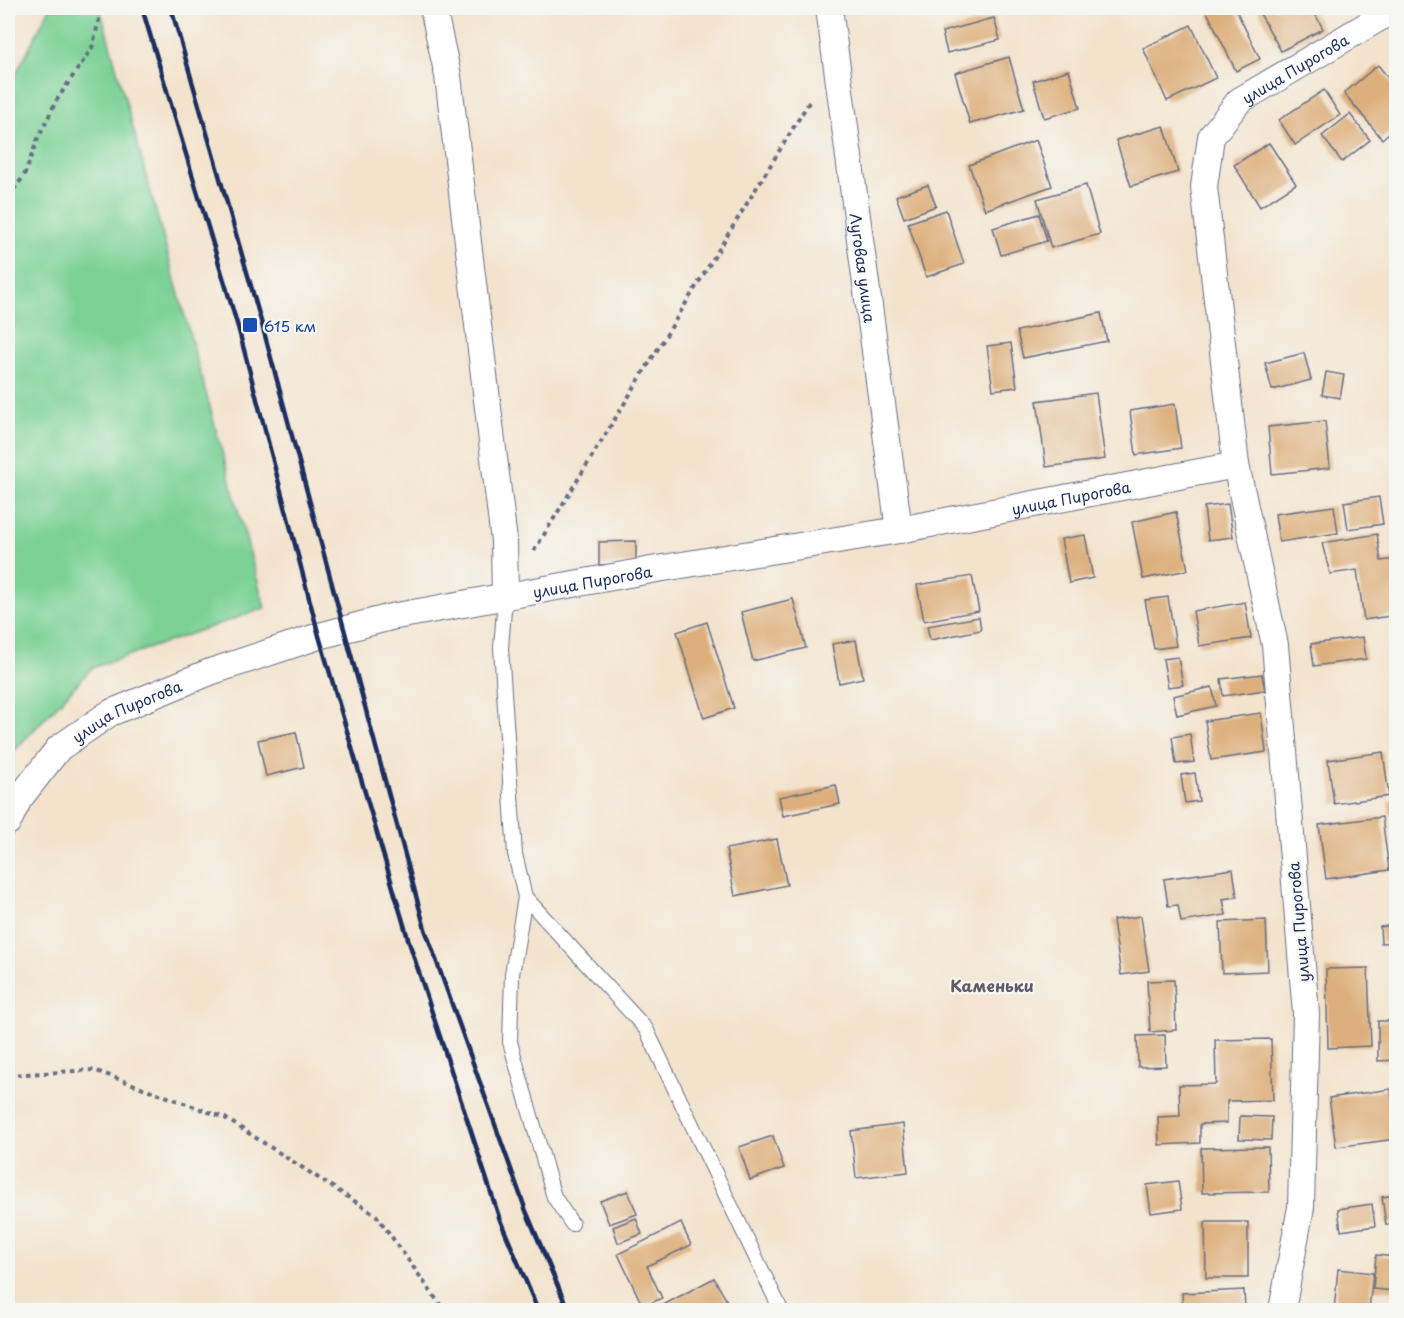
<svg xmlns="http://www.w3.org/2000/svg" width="1404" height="1318" font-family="'Playpen Sans',sans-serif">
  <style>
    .garden { fill: #7bd195; stroke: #4b807a; stroke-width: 1.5 }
    .building { fill: #ddaf7c }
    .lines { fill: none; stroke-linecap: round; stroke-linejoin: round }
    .lane-casing { stroke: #676e85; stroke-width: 16 }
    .street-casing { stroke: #676e85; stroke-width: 28 }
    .path { stroke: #676e85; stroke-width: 4; stroke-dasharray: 4.5 4.5; stroke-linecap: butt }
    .lane { stroke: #fff; stroke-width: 14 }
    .street { stroke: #fff; stroke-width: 26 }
    .rail { stroke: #1b2f5e; stroke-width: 4.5 }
    .transit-dot { fill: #1a4fb4; stroke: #f6f6f2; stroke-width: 2 }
    .labels { text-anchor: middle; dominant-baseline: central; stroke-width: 4.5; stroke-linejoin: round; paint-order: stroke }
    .street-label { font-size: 15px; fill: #1b2f5e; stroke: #f6f6f2 }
    .transit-label { font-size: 15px; fill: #164399; stroke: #f6f6f2; text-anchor: start }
    .neighbourhood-label { font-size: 16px; font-weight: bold; fill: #5f5c68; stroke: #f6f6f2 }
  </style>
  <rect width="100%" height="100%" fill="#f6f6f2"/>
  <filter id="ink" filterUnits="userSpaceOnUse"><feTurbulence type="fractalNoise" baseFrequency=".0167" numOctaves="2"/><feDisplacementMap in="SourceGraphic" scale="12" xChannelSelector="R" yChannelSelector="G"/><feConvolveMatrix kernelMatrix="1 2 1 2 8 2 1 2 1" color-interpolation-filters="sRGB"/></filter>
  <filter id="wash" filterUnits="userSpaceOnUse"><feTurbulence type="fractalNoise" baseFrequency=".008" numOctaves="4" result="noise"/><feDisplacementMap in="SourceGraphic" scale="24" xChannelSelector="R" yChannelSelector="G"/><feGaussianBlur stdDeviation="1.35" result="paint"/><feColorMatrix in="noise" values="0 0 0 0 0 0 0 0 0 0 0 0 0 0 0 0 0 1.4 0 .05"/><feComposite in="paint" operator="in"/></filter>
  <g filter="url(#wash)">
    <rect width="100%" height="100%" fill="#f3e3cd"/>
    <path class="garden" d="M50,8H100L265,608L92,668L15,750L8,753V89Z"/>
    <g id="blocks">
      <g class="building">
        <path d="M1205,8H1235L1260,59L1236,71Z"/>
        <path d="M1262,8H1312L1323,29L1281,51L1258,10Z"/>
        <path d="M994,18L1000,40L947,53L942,32Z"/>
        <path d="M1191,25L1216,78L1167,101L1143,48Z"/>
        <path d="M1009,57L1024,109L970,124L955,73Z"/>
        <path d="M1378,65L1396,88V127L1382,139L1344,93Z"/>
        <path d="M1069,70L1080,108L1044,118L1033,81Z"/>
        <path d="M1324,90L1340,115L1295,145L1279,120Z"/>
        <path d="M1350,114L1370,140L1342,162L1322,136Z"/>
        <path d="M1164,126L1178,172L1131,186L1116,140Z"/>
        <path d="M1036,140L1052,186L985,210L969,165Z"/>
        <path d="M1269,143L1296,184L1260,207L1234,165Z"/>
        <path d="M928,185L936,206L904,218L896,196Z"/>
        <path d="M1086,185L1100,234L1051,248L1037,199Z"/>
        <path d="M946,210L964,264L926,277L908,223Z"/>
        <path d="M1039,214L1047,241L1001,255L993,228Z"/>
        <path d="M1101,313L1107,341L1023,358L1017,331Z"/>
        <path d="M1011,343L1017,387L993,390L987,346Z"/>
        <path d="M1304,353L1311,380L1272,390L1265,363Z"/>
        <path d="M1326,372L1344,375L1340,398L1322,395Z"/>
        <path d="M1096,393L1105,459L1046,467L1037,401Z"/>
        <path d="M1175,404L1181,448L1136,455L1130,411Z"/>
        <path d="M1325,421L1330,468L1272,474L1268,427Z"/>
        <path d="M1379,497L1383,524L1348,529L1344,502Z"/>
        <path d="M1228,504L1233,537L1208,540L1204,507Z"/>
        <path d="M1334,506L1338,533L1279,542L1275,514Z"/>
        <path d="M1176,512L1188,570L1143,579L1132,522Z"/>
        <path d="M1377,534L1381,561L1396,559V615L1364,620L1357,570L1330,574L1322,543Z"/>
        <path d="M1085,535L1093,578L1069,583L1061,539Z"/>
        <path d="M636,541V564L599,565V542Z"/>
        <path d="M972,576L979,611L924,621L917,585Z"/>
        <path d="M1168,597L1176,646L1154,649L1145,600Z"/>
        <path d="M793,599L806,648L753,661L741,612Z"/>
        <path d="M1245,602L1251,638L1199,646L1193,611Z"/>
        <path d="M979,617L981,630L930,640L927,626Z"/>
        <path d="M707,622L734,708L704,718L677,632Z"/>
        <path d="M1363,637L1366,659L1314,666L1311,644Z"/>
        <path d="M856,640L863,678L839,683L832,644Z"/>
        <path d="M1178,657L1183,685L1168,687L1163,659Z"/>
        <path d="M1262,674L1265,690L1223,696L1221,679Z"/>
        <path d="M1212,687L1216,706L1177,715L1173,696Z"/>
        <path d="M1261,713L1266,752L1211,760L1205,721Z"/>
        <path d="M296,732L304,767L266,776L258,740Z"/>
        <path d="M1190,734L1194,762L1176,764L1172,737Z"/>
        <path d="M1383,752L1389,796L1334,804L1328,760Z"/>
        <path d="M1195,773L1199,801L1185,803L1181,775Z"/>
        <path d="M836,785L840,804L783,816L779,797Z"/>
        <path d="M1396,800V814L1390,815L1388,801Z"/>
        <path d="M1382,817L1389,870L1326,879L1319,825Z"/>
        <path d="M777,839L787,885L735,896L726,849Z"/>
        <path d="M1233,869L1237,897L1223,899L1226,915L1181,922L1178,905L1168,906L1164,879Z"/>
        <path d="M1141,916L1149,971L1121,975L1113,920Z"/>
        <path d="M1266,920L1268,971L1222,973L1220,922Z"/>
        <path d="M1396,925V942L1381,943L1380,927Z"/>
        <path d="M1368,968L1371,1046L1328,1048L1326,969Z"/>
        <path d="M1174,980L1176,1030L1150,1032L1147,981Z"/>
        <path d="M1378,1021H1396V1060L1378,1061Z"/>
        <path d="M1165,1035L1166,1066L1138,1067L1137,1036Z"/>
        <path d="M1271,1039L1273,1100L1227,1101V1123L1200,1124V1143L1159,1145L1158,1117L1180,1116L1179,1085L1216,1084L1215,1040Z"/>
        <path d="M1391,1089L1396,1139L1336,1147L1329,1098Z"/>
        <path d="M1240,1116L1272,1117L1271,1140L1239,1139Z"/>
        <path d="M903,1124L908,1172L856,1178L851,1131Z"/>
        <path d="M773,1136L784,1168L750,1180L739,1147Z"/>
        <path d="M1268,1147L1269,1192L1202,1193L1201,1148Z"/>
        <path d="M1178,1181L1182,1209L1151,1213L1147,1185Z"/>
        <path d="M628,1191L637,1214L609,1224L600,1201Z"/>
        <path d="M1396,1195V1223L1386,1225L1382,1197Z"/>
        <path d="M1372,1204L1375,1226L1341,1231L1338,1209Z"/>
        <path d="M636,1218L642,1234L618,1243L613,1227Z"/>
        <path d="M1205,1222H1248V1278H1206Z"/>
        <path d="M681,1223L691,1245L647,1266L662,1298L643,1307L618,1254Z"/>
        <path d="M1376,1255L1396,1257L1395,1291L1373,1289Z"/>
        <path d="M1338,1269L1373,1273L1369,1310H1334Z"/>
        <path d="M714,1278L732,1310H654Z"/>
        <path d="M1244,1290L1245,1310H1183L1182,1293Z"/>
      </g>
    </g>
  </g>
  <g filter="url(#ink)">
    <use href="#blocks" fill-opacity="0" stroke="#676e85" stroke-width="1.5"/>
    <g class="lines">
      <defs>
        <g id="lane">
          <path d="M505,597L501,648L515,854L525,897L646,1029L781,1310"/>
          <path d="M525,897L512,974L510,1042L554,1197L572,1224"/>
        </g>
        <g id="street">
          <path d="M433,8L448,76L504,541L505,597"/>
          <path id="s1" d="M829,8L899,530"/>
          <path id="s2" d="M8,822L19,799L59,748L110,713L210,672L319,636L391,617L651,570L899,530L1236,465"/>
          <path id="s3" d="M1282,1310L1301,1207L1306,1013L1275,645L1236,465L1204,187L1211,137L1239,101L1396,8"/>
        </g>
      </defs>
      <use href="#lane" class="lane-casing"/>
      <use href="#street" class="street-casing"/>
      <g class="path">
        <path d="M8,197L24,176L37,141L56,101L92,48L102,8"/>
        <path d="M534,551L811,99"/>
        <path d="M8,1075L94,1070L225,1118L376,1215L444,1310"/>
      </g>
      <use href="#lane" class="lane"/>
      <use href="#street" class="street"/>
      <g class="rail">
        <path d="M142,8L238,327L319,636L409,942L500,1220L538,1310"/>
        <path d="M171,8L261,321L425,929L526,1211L568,1310"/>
      </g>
    </g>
  </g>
  <rect class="transit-dot" x="242" y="317" width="16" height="16" rx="3"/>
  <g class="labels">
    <g class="street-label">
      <text stroke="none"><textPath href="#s3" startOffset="1293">улица Пирогова</textPath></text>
      <text stroke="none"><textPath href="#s1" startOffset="262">Луговая улица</textPath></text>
      <text stroke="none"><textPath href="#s2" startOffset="1140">улица Пирогова</textPath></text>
      <text stroke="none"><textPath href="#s2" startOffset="654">улица Пирогова</textPath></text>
      <text stroke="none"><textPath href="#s2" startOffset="168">улица Пирогова</textPath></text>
      <text transform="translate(1298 922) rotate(-95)">улица Пирогова</text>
    </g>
    <g class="transit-label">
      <text x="264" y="325">615 км</text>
    </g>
    <g class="neighbourhood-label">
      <text x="992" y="985">Каменьки</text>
    </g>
  </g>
  <rect width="1404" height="1318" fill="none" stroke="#f6f6f2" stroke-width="30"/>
</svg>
